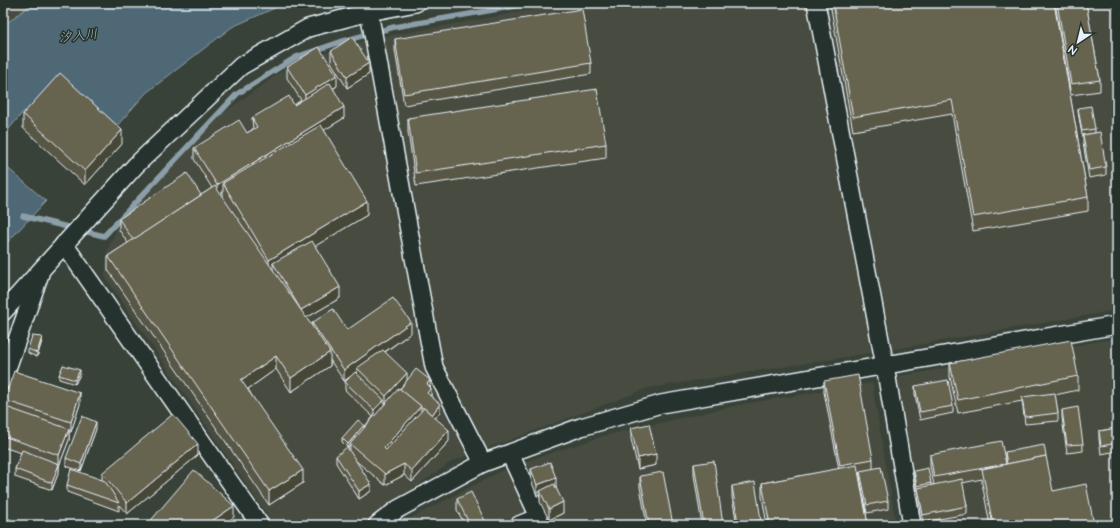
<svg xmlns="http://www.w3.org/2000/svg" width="1120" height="528" font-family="'Architects Daughter','Klee One',sans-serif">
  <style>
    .built { fill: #464c3f }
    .water { fill: #4f6874; stroke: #8c9fa9 }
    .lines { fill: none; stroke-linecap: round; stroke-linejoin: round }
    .stream { stroke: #8c9fa9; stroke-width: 5.5 }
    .street-casing { stroke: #e8f1f8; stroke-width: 20 }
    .street { stroke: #26332d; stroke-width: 17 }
    .wall { fill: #585645; stroke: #e8f1f8; fill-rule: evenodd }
    .shaded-wall { fill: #474638; stroke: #e8f1f8 }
    .building { fill: #666450; stroke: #e8f1f8 }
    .labels { text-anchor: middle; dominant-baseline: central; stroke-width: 3; stroke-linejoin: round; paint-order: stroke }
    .water-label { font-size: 13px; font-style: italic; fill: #abbac3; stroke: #26332d }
  </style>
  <rect width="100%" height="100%" fill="#394238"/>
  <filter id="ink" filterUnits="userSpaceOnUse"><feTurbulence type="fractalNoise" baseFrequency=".025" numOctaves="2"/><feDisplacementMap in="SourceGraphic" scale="8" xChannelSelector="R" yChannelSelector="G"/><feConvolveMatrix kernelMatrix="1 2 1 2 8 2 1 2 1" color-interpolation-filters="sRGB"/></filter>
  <g filter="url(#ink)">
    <g class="built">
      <path d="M3,3H33L3,26Z"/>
      <path d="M570,3H1117V310L896,349L649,388L453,461L361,525H274L105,277L107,251L119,224L221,115L290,65L365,40Z"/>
      <path d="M1117,338V525H919L894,383L901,376Z"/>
      <path d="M872,383L896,525H397L511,466L607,435L743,404Z"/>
    </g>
    <g class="water">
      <path d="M33,3H286L232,27L146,93L115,128L32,114L24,111L3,136V26Z"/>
      <path d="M3,164L46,201L3,247Z"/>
    </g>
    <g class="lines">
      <path class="stream" d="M23,216L104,236L237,94L296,57L340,42L394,27L534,3"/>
      <defs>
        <g id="street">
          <path d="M816,3L885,366L912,525"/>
          <path d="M369,12L434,367L483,463"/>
          <path d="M64,244L260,525"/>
          <path d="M3,312L136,165L241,66L308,28L369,12L416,3"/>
          <path d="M3,380L40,274"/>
          <path d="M510,454L539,517L519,525"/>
          <path d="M377,525L398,509L483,463L581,427L661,404L1117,325"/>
        </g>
      </defs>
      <use href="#street" class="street-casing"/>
      <use href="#street" class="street"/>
    </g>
    <g class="wall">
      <path d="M830,3H1054L1088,197V211L973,231L952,114L853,131Z"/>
      <path d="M1055,3H1086L1100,80V91L1071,95Z"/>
      <path d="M395,39L591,63V74L404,105L395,50Z"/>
      <path d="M331,51L369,74L347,88L331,62Z"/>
      <path d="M287,67L337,86L333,89L344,118L324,130L367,215L315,246L340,298L306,318L312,327V323L347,330L411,333L385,352L407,380L430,386L431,395V396L440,412L435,418L449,441L412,482L404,475L385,485L355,460L371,491L359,499L336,463V456L350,451V446L348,448L342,442V438L364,427L373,417L345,390V382L350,377L344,381L330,360V366L291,392L276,369L248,389L303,483L269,505L108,270V256L128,243L119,230V219L201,195L212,188L194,159V148L247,133L253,129L252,118L294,105L301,100L287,78ZM223,192V197L220,194Z"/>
      <path d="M1078,108L1095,129V133L1082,135L1078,112Z"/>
      <path d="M23,114L122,144L85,185L23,128Z"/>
      <path d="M408,118L606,144V158L416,186L408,132Z"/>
      <path d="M1083,135L1106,167V175L1089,178L1083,143Z"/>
      <path d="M42,341L37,357L28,353V349Z"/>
      <path d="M950,363L1078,376V390L1055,395L1058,413V421L1025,424L1022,401L958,413L950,377Z"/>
      <path d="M80,374L75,384L59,379V375Z"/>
      <path d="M824,381L873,459V468L888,501V509L867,513L860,478V472H859L868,525H767L762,497V483L839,469L824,392Z"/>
      <path d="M915,386L953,406V413L920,420L915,394Z"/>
      <path d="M4,400L80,404L71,432H69V440L59,466V471L52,490L15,477V469L21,453L3,447V406H4Z"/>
      <path d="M1062,410L1083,444V451L1067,453L1062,418Z"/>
      <path d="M631,428L656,465L638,469L631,439Z"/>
      <path d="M1117,428V451L1101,454L1099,439V431Z"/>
      <path d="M96,429L81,471L66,466V458Z"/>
      <path d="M1005,452L1053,491L1094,525H990L982,483V479L962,483L967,506V514L923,522L918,496V490H917L914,475V471L931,483V485H934L930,466V455L1005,460Z"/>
      <path d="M198,455L127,514L119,505V511L67,492V485L102,480V473Z"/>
      <path d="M694,464L723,525H702L694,475Z"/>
      <path d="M531,469L556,487L563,513L549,520L540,502V495L537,496L531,480Z"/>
      <path d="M640,476L673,525H647L640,487Z"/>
      <path d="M732,486L761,520V525H737L732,497Z"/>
      <path d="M457,499L487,525H465L457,510Z"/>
    </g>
    <g class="shaded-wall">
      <path d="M369,63V74L347,88V77Z"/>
      <path d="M337,75V86L305,106V95Z"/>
      <path d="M344,107V118L227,190L223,183V192L217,196V185Z"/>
      <path d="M122,130V144L85,185V171Z"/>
      <path d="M367,201V215L277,269L273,263V271L269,274V260Z"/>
      <path d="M340,287V298L301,321V310Z"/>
      <path d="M411,322V333L359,370L357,368V372L344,381V370Z"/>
      <path d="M42,337V341L37,357V353Z"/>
      <path d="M330,352V366L291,392V378Z"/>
      <path d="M276,356V369L241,394V380Z"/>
      <path d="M80,370V374L75,384V380Z"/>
      <path d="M407,373V381L386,403V396Z"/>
      <path d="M430,380V387L427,384Z"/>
      <path d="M431,388V395L427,401V393Z"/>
      <path d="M80,393V404L71,432V422Z"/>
      <path d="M384,400V407L374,418V410Z"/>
      <path d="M440,404V412L432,423V415Z"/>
      <path d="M421,406V417L384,459V448Z"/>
      <path d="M96,422V429L81,471V464Z"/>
      <path d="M364,425V429L350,444V446L348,448V444Z"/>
      <path d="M69,429V440L59,466V455Z"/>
      <path d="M449,430V441L412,482V471Z"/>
      <path d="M198,444V455L127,514V503Z"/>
      <path d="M656,454V465L638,469V458Z"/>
      <path d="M59,464V471L52,490V483Z"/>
      <path d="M404,464V475L385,485V474Z"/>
      <path d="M303,470V483L269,505V491Z"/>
      <path d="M556,478V489L540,491V495L537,496V485Z"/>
      <path d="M371,484V491L359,499V491Z"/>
      <path d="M563,502V513L549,520V509Z"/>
      <path d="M234,506V517L222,525H206Z"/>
    </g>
    <g class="building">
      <path d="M833,3H1054L1088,197L973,217L952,100L853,117Z"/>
      <path d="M1057,3H1086L1100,80L1071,84Z"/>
      <path d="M582,9L591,63L404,94L395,39Z"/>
      <path d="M352,37L369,63L347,77L331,51Z"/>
      <path d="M319,47L337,75L305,95L287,67Z"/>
      <path d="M60,73L122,130L85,171L23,114Z"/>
      <path d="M330,83L344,107L217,185L194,148L239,120L247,133L257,127L252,118L289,96L294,105Z"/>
      <path d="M597,89L606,144L416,173L408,118Z"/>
      <path d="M1091,106L1095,129L1082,131L1078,108Z"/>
      <path d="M321,125L367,201L269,260L223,183Z"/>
      <path d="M1100,132L1106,167L1089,170L1083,135Z"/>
      <path d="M187,173L201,195L133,240L119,219Z"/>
      <path d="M215,186L330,352L291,378L276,356L241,380L303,470L269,491L108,256Z"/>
      <path d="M312,241L340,287L301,310L273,263Z"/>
      <path d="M393,298L411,322L344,370L312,323L333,309L347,330Z"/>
      <path d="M32,336L42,337L37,353L28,349Z"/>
      <path d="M1071,340L1078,376L958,400L950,363Z"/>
      <path d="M383,350L407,373L386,396L357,368Z"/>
      <path d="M63,365L80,370L75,380L59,375Z"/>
      <path d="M416,369L430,380L427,384L431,388L427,393L440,404L432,415L424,408H423L418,404L400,389Z"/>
      <path d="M14,371L80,393L71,422L4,400Z"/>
      <path d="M355,372L384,400L374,410L345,382Z"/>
      <path d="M858,375L873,459L840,465L824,381Z"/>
      <path d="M948,380L953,406L920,412L915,386Z"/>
      <path d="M399,388L421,406L384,448L386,450L424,408L449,430L412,471L404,464L385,474L350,444Z"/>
      <path d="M1055,393L1058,413L1025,417L1022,397Z"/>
      <path d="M3,406L69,429L59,455L3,436Z"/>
      <path d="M1078,407L1083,444L1067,445L1062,410Z"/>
      <path d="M173,414L198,444L127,503L102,473Z"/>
      <path d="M82,416L96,422L81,464L66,458Z"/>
      <path d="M358,420L364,425L348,444L342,438Z"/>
      <path d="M649,424L656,454L638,458L631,428Z"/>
      <path d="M1117,428V443L1101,446L1099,431Z"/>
      <path d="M1001,441L1006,464L934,477L930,455Z"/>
      <path d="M1044,445L1046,456L1007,464L1005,452Z"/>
      <path d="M347,447L371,484L359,491L336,456Z"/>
      <path d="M22,450L59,464L52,483L15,469Z"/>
      <path d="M1046,456L1053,491L1086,484L1094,525H993L982,469Z"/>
      <path d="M714,461L723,525H704L694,464Z"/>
      <path d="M550,462L556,478L537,485L531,469Z"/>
      <path d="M857,465L868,525H770L762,483Z"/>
      <path d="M881,467L888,501L867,505L860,471Z"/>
      <path d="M928,468L931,483L917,486L914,471Z"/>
      <path d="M71,469L105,481L119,503L67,485Z"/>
      <path d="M194,470L234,506L206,525H147Z"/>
      <path d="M663,472L673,525H649L640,476Z"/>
      <path d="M962,479L967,506L923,515L918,488Z"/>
      <path d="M755,482L761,520L738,523L732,486Z"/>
      <path d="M554,484L563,502L549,509L540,491Z"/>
      <path d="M471,492L487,525H470L457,499Z"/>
      <path d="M3,517L26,525H3Z"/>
      <path d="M37,523L44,525H36Z"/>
    </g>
  </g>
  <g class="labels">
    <g class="water-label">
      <text transform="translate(78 36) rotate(-6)">汐入川</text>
    </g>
  </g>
  <rect width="1120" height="528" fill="none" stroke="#26332d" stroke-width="16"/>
  <rect x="8" y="8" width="1104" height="512" fill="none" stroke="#e8f1f8" stroke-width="1.5" filter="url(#ink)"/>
  <g transform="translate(1078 42) rotate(215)" stroke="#26332d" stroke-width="3" paint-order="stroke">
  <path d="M0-3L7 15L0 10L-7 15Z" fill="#e8f1f8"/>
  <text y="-6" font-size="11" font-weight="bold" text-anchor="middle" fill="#e8f1f8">N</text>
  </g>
</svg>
